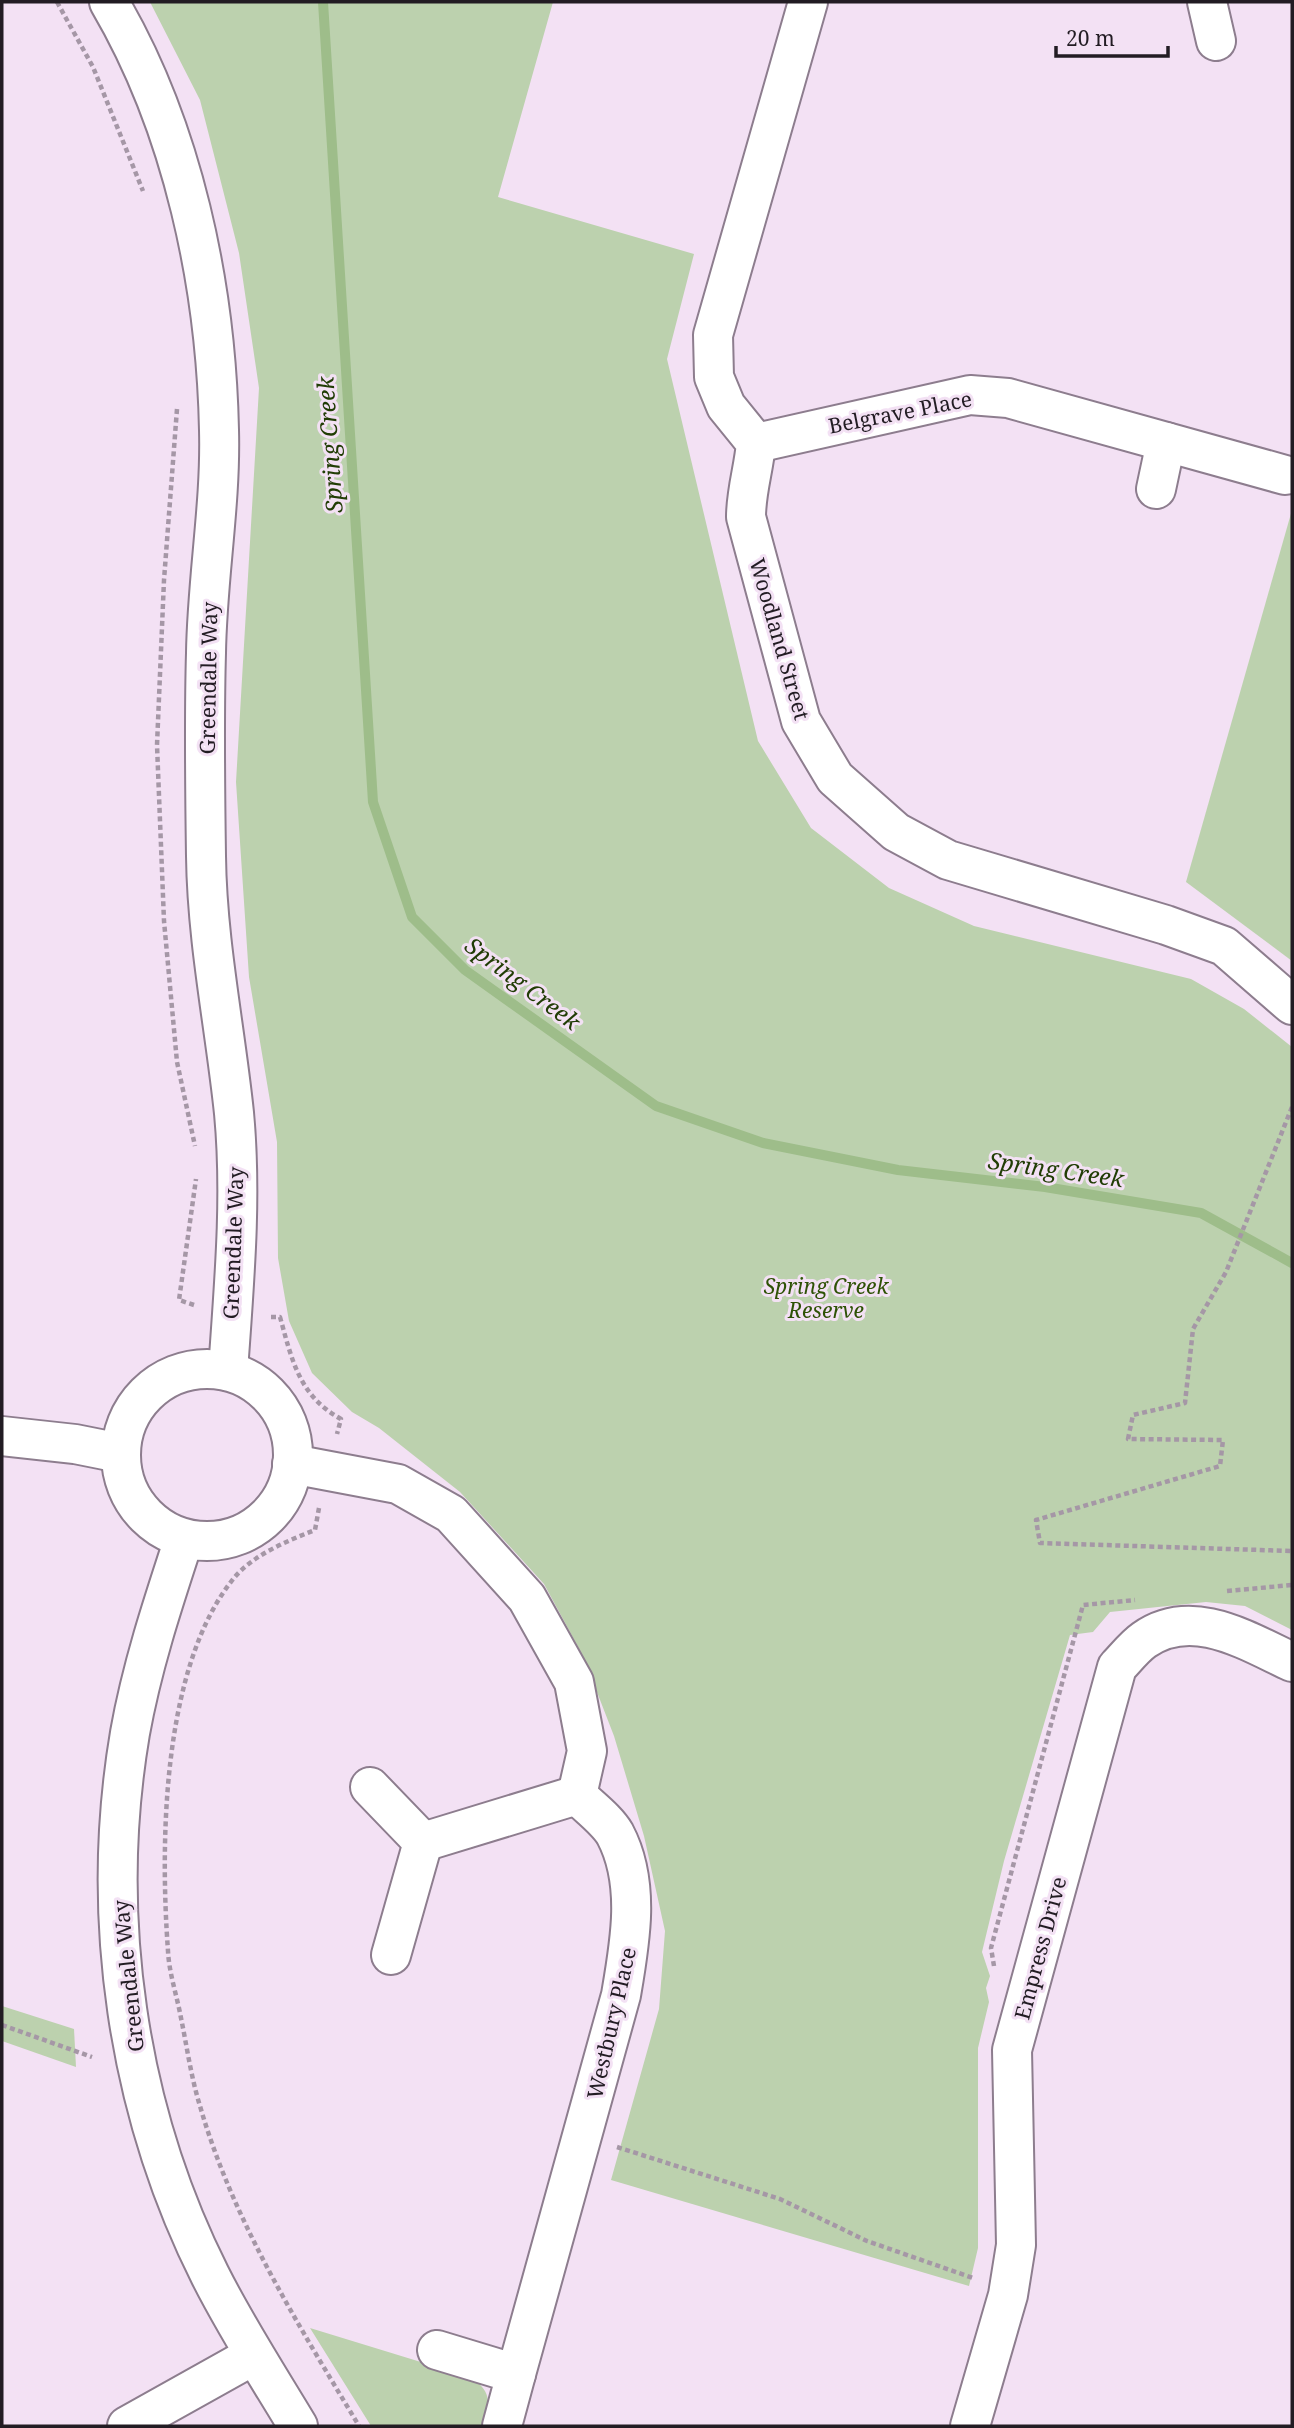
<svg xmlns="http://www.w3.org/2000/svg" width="1294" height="2428" font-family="'Noto Serif',serif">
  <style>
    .green { fill: #bcd1ae }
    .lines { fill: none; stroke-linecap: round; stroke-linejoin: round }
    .stream { stroke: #9ebd8a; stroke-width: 10 }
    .minor-casing { stroke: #8d7d8e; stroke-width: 42 }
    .path { stroke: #a597a6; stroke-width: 4.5; stroke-dasharray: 5 3.5; stroke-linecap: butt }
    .minor { stroke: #fff; stroke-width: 38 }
    .labels { text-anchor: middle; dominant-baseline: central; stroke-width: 6; stroke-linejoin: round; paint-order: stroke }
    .street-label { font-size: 21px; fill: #221c23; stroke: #f3e1f4 }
    .park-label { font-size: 21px; font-style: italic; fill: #2e5205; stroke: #f3e1f4 }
    .water-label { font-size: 23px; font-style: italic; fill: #213d05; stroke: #f3e1f4 }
  </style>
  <rect width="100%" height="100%" fill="#f3e1f4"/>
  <g class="green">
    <path d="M150,2H553L498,197L694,254L667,359L758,741L811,828L889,888L974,926L1191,979L1244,1009L1292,1047V1630L1245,1606L1206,1602L1110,1612L1093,1632L1070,1635L1004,1861L982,1952L990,1976L986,1988L989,2002L978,2048V2248L969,2286L611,2180L659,2009L665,1931L644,1836L614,1736L583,1656L544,1584L460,1492L379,1428L352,1412L312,1373L289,1321L278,1258L277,1142L249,977L236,782L259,388L239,253L200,100Z"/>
    <path d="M1292,510V961L1186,882Z"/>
    <path d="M2,2006L74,2029L76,2067L2,2041Z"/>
    <path d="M310,2328L473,2378C493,2395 489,2402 483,2426H371Z"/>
  </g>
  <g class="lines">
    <path class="stream" d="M323,2L373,802L412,917L465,970L656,1106L763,1143L898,1170L1045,1187L1201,1213L1292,1263"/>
    <defs>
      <g id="minor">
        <path d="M109,2C183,128 216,285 219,430C221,504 207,579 206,653C204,721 205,789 206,856C207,942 225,1027 234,1113C242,1198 234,1285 228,1371"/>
        <path d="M808,2L713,335L714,377L726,406L756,443C754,468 746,491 746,517L801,721L835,778L896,832L948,860L1166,925L1224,946L1292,1005"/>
        <path d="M1207,2L1216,41"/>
        <path d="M756,443L970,395L1008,398L1285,475"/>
        <path d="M1156,489L1166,442"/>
        <circle cx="207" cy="1455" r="86"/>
        <path d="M2,1436L75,1444L120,1453"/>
        <path d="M292,1464L398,1484L451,1514L527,1598L574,1682L587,1751L577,1795C589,1807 607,1820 615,1834C641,1883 630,1943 621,1995L516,2374"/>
        <path d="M184,1539C163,1603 142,1666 130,1733C99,1915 127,2110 210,2275C236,2327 268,2376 298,2426"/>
        <path d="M370,1787L423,1842L391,1955"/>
        <path d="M423,1842L577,1795"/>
        <path d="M437,2350L516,2374L502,2426"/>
        <path d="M127,2426L254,2355"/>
        <path d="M970,2426L1008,2295L1016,2245L1012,2050L1117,1667C1125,1659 1134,1647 1144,1640C1192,1606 1247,1641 1292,1662"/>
      </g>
    </defs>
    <use href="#minor" class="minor-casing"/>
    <g class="path">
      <path d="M57,2L93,67L143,191"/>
      <path d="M177,409L164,580L157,745L164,921L177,1062L195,1146"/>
      <path d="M1292,1107L1226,1272L1193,1329L1185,1403L1133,1415L1128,1439L1223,1440L1220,1466L1036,1520L1040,1543L1292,1551"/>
      <path d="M194,1305L179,1300L196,1179"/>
      <path d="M271,1317H280C292,1360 299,1396 341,1419L337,1434"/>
      <path d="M319,1508L315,1530C287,1541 253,1555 234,1578C162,1666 160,1842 168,1951C169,1973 177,1996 181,2018C187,2047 191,2077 200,2106C233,2221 298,2324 359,2426"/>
      <path d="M1227,1591L1292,1585"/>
      <path d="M994,1966L991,1948L1083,1605L1135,1600"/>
      <path d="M2,2025L92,2057"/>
      <path d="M617,2147L780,2199L867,2241L973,2278"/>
    </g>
    <use href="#minor" class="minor"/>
  </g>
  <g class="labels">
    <g class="street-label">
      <text transform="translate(900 412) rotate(-11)">Belgrave Place</text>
      <text transform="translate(780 639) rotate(74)">Woodland Street</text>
      <text transform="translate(208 678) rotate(-89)">Greendale Way</text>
      <text transform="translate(233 1243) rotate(-88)">Greendale Way</text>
      <text transform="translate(1040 1948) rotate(-75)">Empress Drive</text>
      <text transform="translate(128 1976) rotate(-96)">Greendale Way</text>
      <text transform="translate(611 2023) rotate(-77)">Westbury Place</text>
    </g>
    <g class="park-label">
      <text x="826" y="1286">Spring Creek<tspan x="826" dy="24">Reserve</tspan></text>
    </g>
    <g class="water-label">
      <text transform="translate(329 445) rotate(-94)">Spring Creek</text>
      <text transform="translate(523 983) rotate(37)">Spring Creek</text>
      <text transform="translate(1056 1169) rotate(8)">Spring Creek</text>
    </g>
  </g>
  <rect width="1294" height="2428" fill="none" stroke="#221c23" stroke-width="7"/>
  <path d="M1056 46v10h112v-10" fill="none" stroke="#221c23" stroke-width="3.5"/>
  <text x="1066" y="46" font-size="21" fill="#221c23" stroke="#f3e1f4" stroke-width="5" paint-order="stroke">20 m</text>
</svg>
